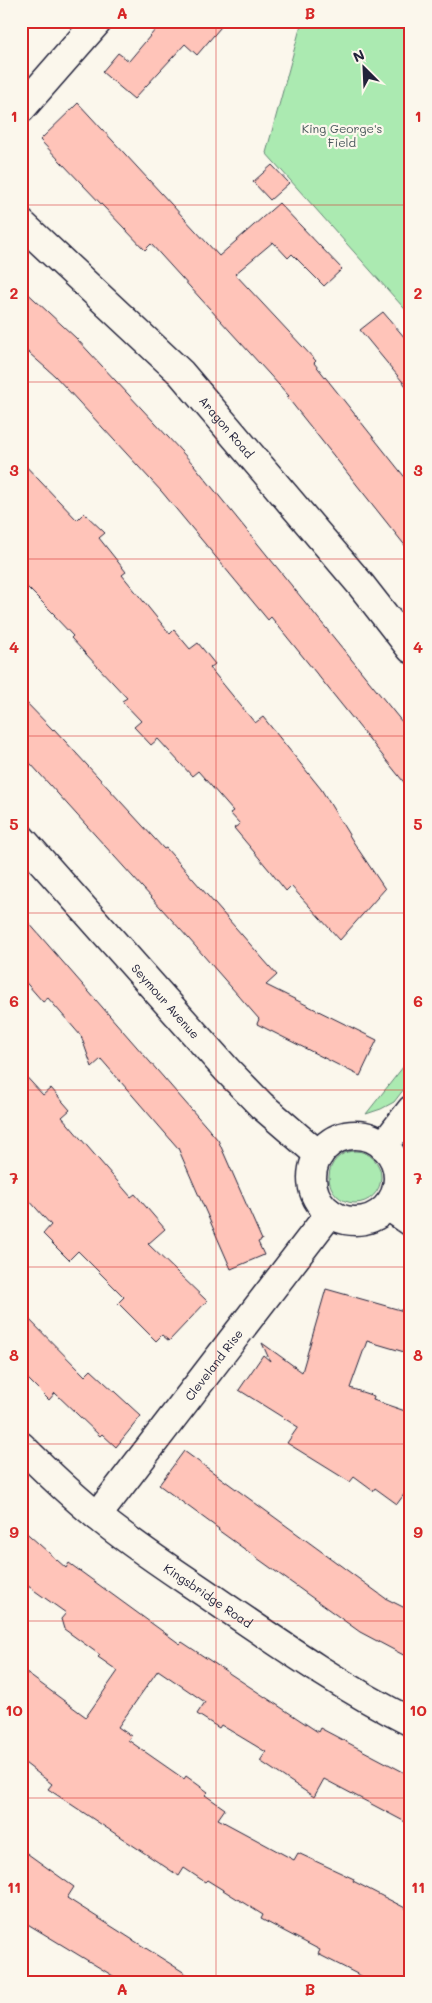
<svg xmlns="http://www.w3.org/2000/svg" width="432" height="2003" font-family="Mali,sans-serif">
  <style>
    .green { fill: #abeab1; stroke: #668676 }
    .building { fill: #ffc4b9; stroke: #22223b }
    .lines { fill: none; stroke-linecap: round; stroke-linejoin: round }
    .street-casing { stroke: #22223b; stroke-width: 31 }
    .street { stroke: #fbf7ec; stroke-width: 28 }
    .grid { fill: none; stroke: #d62828; stroke-width: 1; stroke-opacity: 0.55 }
    .labels { text-anchor: middle; dominant-baseline: central; stroke-width: 4.5; stroke-linejoin: round; paint-order: stroke }
    .park-label { font-size: 12px; fill: #445458; stroke: #fbf7ec }
    .street-label { font-size: 12px; fill: #22223b; stroke: #fbf7ec }
    .neatline { fill: none; stroke: #d62828; stroke-width: 2 }
    .grid-label { font-size: 16px; text-anchor: middle; font-weight: bold; fill: #d62828 }
  </style>
  <rect width="100%" height="100%" fill="#fbf7ec"/>
  <filter id="ink" filterUnits="userSpaceOnUse"><feTurbulence type="fractalNoise" baseFrequency=".02" numOctaves="2"/><feDisplacementMap in="SourceGraphic" scale="10" xChannelSelector="R" yChannelSelector="G"/><feConvolveMatrix kernelMatrix="1 2 1 2 8 2 1 2 1" color-interpolation-filters="sRGB"/></filter>
  <g filter="url(#ink)">
    <g class="green">
      <path d="M302,21H411V316L266,153Z"/>
      <path d="M411,1057V1080L394,1102L381,1109L366,1114Z"/>
      <circle cx="355" cy="1177" r="26"/>
    </g>
    <g class="building">
      <path d="M159,21H226L197,55L185,44L134,99L102,72L118,53L129,61L161,23Z"/>
      <path d="M78,103L219,256L279,203L342,269L324,286L292,254L288,258L273,242L235,274L316,361L314,363L411,485V553L287,397L289,396L151,244L145,250L40,140Z"/>
      <path d="M272,165L289,183L270,200L253,182Z"/>
      <path d="M21,287L76,338L194,465L411,733V791L271,617L268,620L162,492L55,376L21,346Z"/>
      <path d="M383,312L411,345V392L360,330Z"/>
      <path d="M21,461L77,520L84,513L105,533L99,538L126,572L122,575L170,634L174,630L190,649L198,643L215,664L210,668L255,723L263,717L321,789L354,843L385,889L340,940L291,886L286,891L270,871L234,828L240,824L230,813L233,811L198,771L192,776L158,739L151,745L134,727L141,721L122,701L127,698L71,638L73,636L54,616L55,615L21,581Z"/>
      <path d="M21,697L53,730L54,729L164,849L166,848L277,975L266,985L377,1040L360,1076L257,1024L259,1019L189,939L21,753Z"/>
      <path d="M21,914L218,1140L262,1240L258,1242L264,1255L231,1269L178,1148L101,1059L92,1067L81,1036L48,998L43,1002L21,977Z"/>
      <path d="M21,1071L43,1095L51,1088L70,1110L62,1117L131,1197L135,1194L165,1229L148,1244L207,1301L169,1341L162,1335L156,1341L118,1303L124,1297L78,1251L69,1260L43,1234L51,1225L21,1191Z"/>
      <path d="M326,1289L411,1313V1354L367,1341L350,1388L374,1396L373,1400L411,1413V1485L397,1504L375,1488L373,1491L354,1477L350,1482L287,1443L298,1427L239,1390L263,1355L270,1361L262,1343L302,1372Z"/>
      <path d="M21,1311L85,1376L91,1370L141,1416L116,1447L102,1434L100,1436L55,1393L49,1400L21,1372Z"/>
      <path d="M184,1451L385,1598L411,1611V1659L360,1632L218,1530L219,1529L159,1485Z"/>
      <path d="M21,1528L66,1568L69,1563L180,1644L182,1642L318,1732L320,1728L411,1776V1825L324,1779L314,1797L260,1761L266,1752L221,1725L219,1728L197,1714L205,1702L158,1670L118,1727L131,1736L128,1740L184,1779L186,1776L208,1792L205,1795L225,1809L218,1819L294,1860L298,1853L354,1879L353,1881L411,1911V1982H373L318,1954L320,1950L261,1919L263,1915L207,1880L205,1882L184,1868L179,1876L48,1789L52,1784L21,1760V1669L86,1717L118,1671L98,1657L100,1655L64,1629L61,1619L66,1613L21,1581Z"/>
      <path d="M21,1849L74,1887L67,1898L199,1982H123L21,1920Z"/>
    </g>
    <g class="lines">
      <defs>
        <g id="street">
          <path d="M21,109L98,21"/>
          <path id="s1" d="M21,223L181,373L361,585L411,649"/>
          <path id="s2" d="M21,838L227,1070L261,1105L319,1155"/>
          <circle cx="355" cy="1178" r="43"/>
          <path d="M383,1146L411,1110"/>
          <path d="M388,1206L411,1222"/>
          <path id="s3" d="M21,1446C45,1470 70,1494 96,1515C136,1548 181,1576 224,1606C284,1647 345,1689 411,1722"/>
          <path id="s4" d="M97,1516L330,1213"/>
        </g>
      </defs>
      <use href="#street" class="street-casing"/>
      <use href="#street" class="street"/>
    </g>
  </g>
  <path class="grid" d="M216,21V1982M21,205H411M21,382H411M21,559H411M21,736H411M21,913H411M21,1090H411M21,1267H411M21,1444H411M21,1621H411M21,1798H411"/>
  <g class="labels">
    <g class="park-label">
      <text x="342" y="128">King George's<tspan x="342" dy="14">Field</tspan></text>
    </g>
    <g class="street-label">
      <text stroke="none"><textPath href="#s1" startOffset="290">Aragon Road</textPath></text>
      <text stroke="none"><textPath href="#s2" startOffset="218">Seymour Avenue</textPath></text>
      <text stroke="none"><textPath href="#s4" startOffset="191">Cleveland Rise</textPath></text>
      <text stroke="none"><textPath href="#s3" startOffset="240">Kingsbridge Road</textPath></text>
    </g>
  </g>
  <rect width="432" height="2003" fill="none" stroke="#fbf7ec" stroke-width="55"/>
  <g transform="translate(364 68) rotate(336)" stroke="#fbf7ec" stroke-width="4" paint-order="stroke">
  <path d="M0-4L9 19L0 12L-9 19Z" fill="#22223b"/>
  <text y="-8" font-size="14" font-weight="bold" text-anchor="middle" fill="#22223b">N</text>
  </g>
  <rect x="28" y="28" width="376" height="1948" class="neatline"/>
  <g class="grid-label">
    <text x="122" y="19">A</text>
    <text x="310" y="19">B</text>
    <text x="14" y="122">1</text>
    <text x="418" y="122">1</text>
    <text x="14" y="299">2</text>
    <text x="418" y="299">2</text>
    <text x="14" y="476">3</text>
    <text x="418" y="476">3</text>
    <text x="14" y="653">4</text>
    <text x="418" y="653">4</text>
    <text x="14" y="830">5</text>
    <text x="418" y="830">5</text>
    <text x="14" y="1007">6</text>
    <text x="418" y="1007">6</text>
    <text x="14" y="1184">7</text>
    <text x="418" y="1184">7</text>
    <text x="14" y="1361">8</text>
    <text x="418" y="1361">8</text>
    <text x="14" y="1538">9</text>
    <text x="418" y="1538">9</text>
    <text x="14" y="1716">10</text>
    <text x="418" y="1716">10</text>
    <text x="14" y="1893">11</text>
    <text x="418" y="1893">11</text>
    <text x="122" y="1995">A</text>
    <text x="310" y="1995">B</text>
  </g>
</svg>
